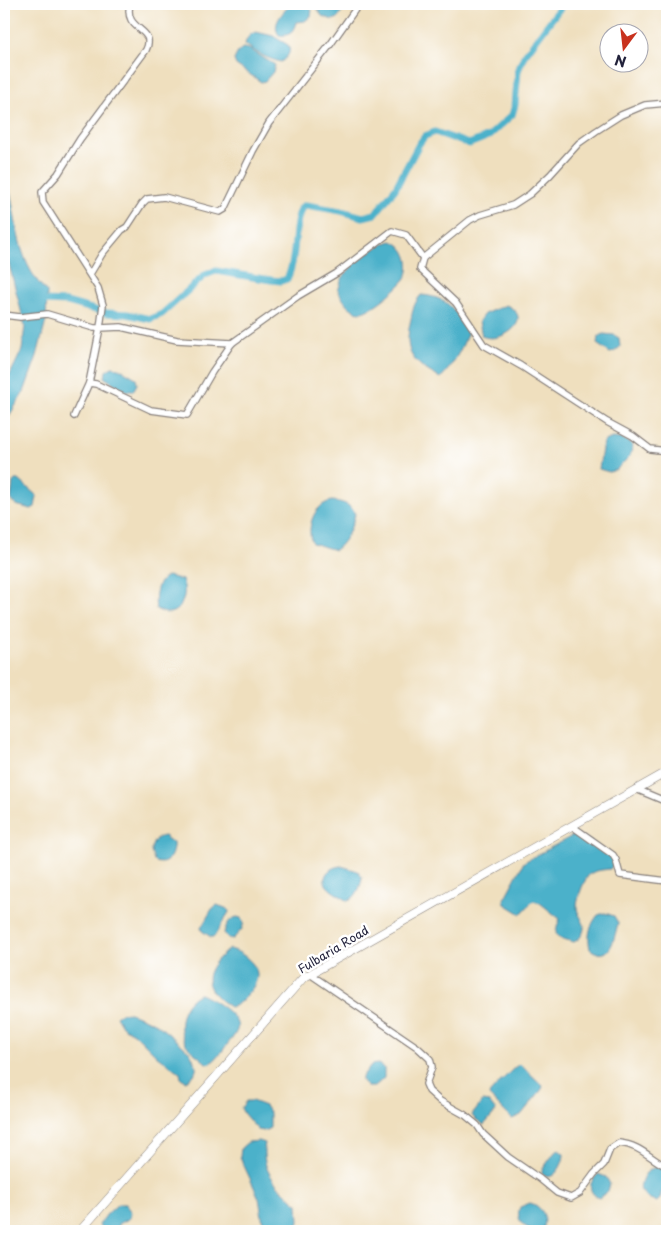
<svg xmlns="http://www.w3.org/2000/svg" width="671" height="1235" font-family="'Playpen Sans',sans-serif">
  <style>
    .water { fill: #4bb1ca; stroke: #366a82 }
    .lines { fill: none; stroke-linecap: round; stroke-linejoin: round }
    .canal { stroke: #4bb1ca; stroke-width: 7 }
    .street-casing { stroke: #88807c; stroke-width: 8 }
    .secondary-casing { stroke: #88807c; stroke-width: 9 }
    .street { stroke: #fff; stroke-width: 5.5 }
    .secondary { stroke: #fff; stroke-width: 8 }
    .labels { text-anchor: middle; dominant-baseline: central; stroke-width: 5; stroke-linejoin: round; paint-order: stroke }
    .street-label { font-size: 12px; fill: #22223b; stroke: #fff }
  </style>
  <rect width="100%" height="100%" fill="#fff"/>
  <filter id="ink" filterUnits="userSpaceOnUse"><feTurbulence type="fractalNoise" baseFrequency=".02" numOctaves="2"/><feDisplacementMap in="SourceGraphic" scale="10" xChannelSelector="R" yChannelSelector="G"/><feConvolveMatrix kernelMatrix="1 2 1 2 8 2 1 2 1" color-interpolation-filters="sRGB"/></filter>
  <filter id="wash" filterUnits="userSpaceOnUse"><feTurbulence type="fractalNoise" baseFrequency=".0096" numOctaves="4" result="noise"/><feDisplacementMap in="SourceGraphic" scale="20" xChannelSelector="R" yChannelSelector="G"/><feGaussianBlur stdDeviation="1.12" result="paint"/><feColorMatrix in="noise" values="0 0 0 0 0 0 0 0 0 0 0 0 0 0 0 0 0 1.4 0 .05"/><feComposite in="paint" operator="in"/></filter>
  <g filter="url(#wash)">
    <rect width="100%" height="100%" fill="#efdfbe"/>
    <g class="water">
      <path d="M291,4H305L312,10L311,16L305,21L297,22C295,31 289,37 279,35C271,24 283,12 291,4Z"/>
      <path d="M314,4H347L338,18L333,20L322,16Z"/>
      <path d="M256,32L273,36L288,45C292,53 287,57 281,62C268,59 256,53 245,44C247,37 250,34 256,32Z"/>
      <path d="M243,48L249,49L275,65L273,72L265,81L261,82L236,65L234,60C236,56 238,50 243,48Z"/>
      <path d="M4,174C9,184 11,196 13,207C19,240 22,267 47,292L46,321L37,356L24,392L4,424V387L22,350L25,326L4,245Z"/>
      <path d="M392,241C407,246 413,266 405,279C400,287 368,314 359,312C348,309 343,300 338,290C340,287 340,282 342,279C350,265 377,244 392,241Z"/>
      <path d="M421,295C448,297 454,309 468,330C466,342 450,371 440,378C411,362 403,352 411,319C413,309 414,303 421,295Z"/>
      <path d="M506,305C537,319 501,345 482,336L479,321L484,314Z"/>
      <path d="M603,334L614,335L619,338L620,347L614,352L610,353L597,344L598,337Z"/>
      <path d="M112,367L119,368L136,378L137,384L133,391H127L105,378L106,371Z"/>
      <path d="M612,438L623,439L632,444V449L630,456L616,470L609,472L599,469L603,442Z"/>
      <path d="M15,480H19L37,496L35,507L31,509L16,505L11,501L13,482Z"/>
      <path d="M332,501C342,502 351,504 355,514C352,527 346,542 335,550L312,543C306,527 314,504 332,501Z"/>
      <path d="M168,576L182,580C190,597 177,623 156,609C154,597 156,580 168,576Z"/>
      <path d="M574,835C585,835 605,852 613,859L614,864L610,869C603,870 593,870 588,876C583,882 576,902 577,909C578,913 580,916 582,920C587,929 582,938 574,942C556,937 552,938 560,919L540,903L533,901L521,914L505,904L504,899L524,862Z"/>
      <path d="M164,836L173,843C174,854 167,868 154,861L151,851C152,843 155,837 164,836Z"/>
      <path d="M341,866L358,871L362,877C361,886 357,897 348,901C339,894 318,887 327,873C331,868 335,867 341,866Z"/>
      <path d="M217,905L228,909L229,912L214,937H211L202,931L201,928L212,909Z"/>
      <path d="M605,913L614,916L618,923C614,938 611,964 590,949C587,935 590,925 598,915Z"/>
      <path d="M237,917L241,918L244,922L242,929L233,939L228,938L224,933C226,925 229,919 237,917Z"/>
      <path d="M229,949C236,950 242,954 247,958C262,971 259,982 246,996C241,1001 237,1006 230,1007C200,988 202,971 229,949Z"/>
      <path d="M200,994C212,999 242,1016 237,1030C235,1036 229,1042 226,1046C221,1053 216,1059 210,1064L206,1063C200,1057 190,1051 186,1044C175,1027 182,1001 200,994Z"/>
      <path d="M121,1013H130L141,1017L158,1025L190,1052L197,1067L194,1075L186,1081L181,1078L180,1073L156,1055L136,1035L122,1026L116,1016Z"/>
      <path d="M378,1064L384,1068V1078L374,1087H367L362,1081V1077L371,1065Z"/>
      <path d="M520,1064L543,1086L542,1089L521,1115L512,1119L489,1096L490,1093C496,1087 514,1066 520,1064Z"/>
      <path d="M246,1101H252L265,1106L270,1113V1128L264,1131L258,1130L244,1114L241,1108Z"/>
      <path d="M483,1101L489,1102L496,1111L484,1125L474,1118L472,1115Z"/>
      <path d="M259,1141L265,1143C259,1170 279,1189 298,1204L299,1222L295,1231H265L264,1229L259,1198L240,1157L241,1148L248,1142Z"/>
      <path d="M559,1150L564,1154C564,1164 553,1184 542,1174V1170L555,1152Z"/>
      <path d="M656,1167L667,1170V1190L662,1191L660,1199L657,1202L646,1197L640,1189C641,1179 645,1170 656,1167Z"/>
      <path d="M598,1174L606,1177L610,1184L608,1191L599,1198C587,1192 589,1182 598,1174Z"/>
      <path d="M530,1203C542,1206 548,1218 543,1229C528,1233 514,1222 520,1207Z"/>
      <path d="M118,1204H125L131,1212L130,1218L119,1224L118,1231H102L99,1225L107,1214Z"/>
    </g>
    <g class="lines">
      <path class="canal" d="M44,301L67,302L106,313L127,314L150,319L162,314L205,275L216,271L271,280L281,281L287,279C298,256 292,226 302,207L306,205L341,211L363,217L375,214L395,189L419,144L425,136L435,132L469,144L489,136L512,115L515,105L518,71L524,56L563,4"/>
    </g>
  </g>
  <g filter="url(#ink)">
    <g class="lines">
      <defs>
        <g id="street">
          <path d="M667,103L645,105L621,115L596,131L579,143L550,175L530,194L513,205L480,215L470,220L423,258L420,269L456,303L484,345L521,366L607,422L633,436L650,449L667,451"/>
          <path d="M90,274L102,254L122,230L127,227L142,204L147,199L164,197L220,212L225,209L253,151L269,123L330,45L359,4"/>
          <path d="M4,315L20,317L47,314L94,328H100L103,305L98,288L43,202L42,192L58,174L80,139L146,50C157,27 123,32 130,4"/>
          <path d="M89,383L96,384L151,410L187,415L212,372L232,343L298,296L337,273L392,231L406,235L423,258"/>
          <path d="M74,416L89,383L100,328L121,327L177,340L232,343"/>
          <path d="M636,789L667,802"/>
          <path d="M572,826L613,855L616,860L620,875L667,881"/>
          <path d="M310,974L417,1047L430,1059L432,1067L426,1084L429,1091L440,1101L465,1115L477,1125L483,1134L508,1157L540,1179L557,1193L571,1198L580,1193L594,1174L604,1164L610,1149L619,1143C640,1145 649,1158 667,1167"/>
        </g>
        <path id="secondary" d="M80,1231L303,978L667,772"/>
      </defs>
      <use href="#street" class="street-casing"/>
      <use href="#secondary" class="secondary-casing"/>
      <use href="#street" class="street"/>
      <use href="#secondary" class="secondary"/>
    </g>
  </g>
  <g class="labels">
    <g class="street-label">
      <text transform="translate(333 949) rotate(-31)">Fulbaria Road</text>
    </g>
  </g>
  <rect width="671" height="1235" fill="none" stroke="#fff" stroke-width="20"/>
  <g transform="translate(624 48) rotate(195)"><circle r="24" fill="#ffffff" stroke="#a7a7b1"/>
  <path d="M0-4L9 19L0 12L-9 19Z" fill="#c8321e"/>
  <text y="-8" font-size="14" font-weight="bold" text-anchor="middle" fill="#22223b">N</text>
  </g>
</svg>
